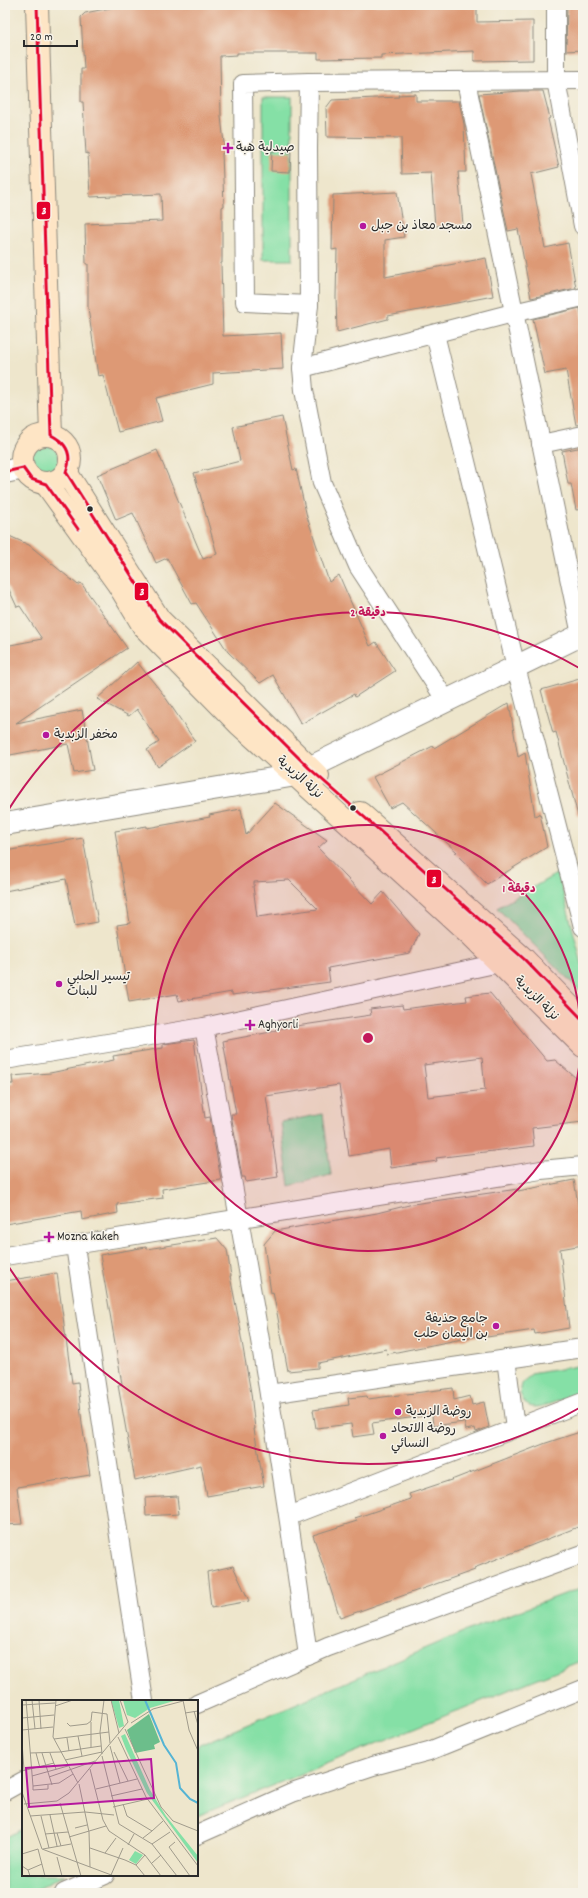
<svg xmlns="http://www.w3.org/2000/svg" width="588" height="1898" font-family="Dekko,'Playpen Sans Arabic',sans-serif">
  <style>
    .green { fill: #85e0a6; stroke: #588668 }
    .building { fill: #dd9974; fill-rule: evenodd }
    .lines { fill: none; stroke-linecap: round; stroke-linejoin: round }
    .minor-casing { stroke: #8c887c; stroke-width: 20 }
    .tertiary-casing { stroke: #8c887c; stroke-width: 24 }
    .secondary-casing { stroke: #8c887c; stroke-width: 24 }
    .minor { stroke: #fff; stroke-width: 18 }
    .tertiary { stroke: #fff; stroke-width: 22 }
    .secondary { stroke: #fee5c5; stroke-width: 22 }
    .bus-1-casing { stroke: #f7f3e8; stroke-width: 6 }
    .bus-1 { stroke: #e4002b; stroke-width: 3 }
    .ring { fill: none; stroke: #c2185b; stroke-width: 2 }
    .poi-dot { fill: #b5179e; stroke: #f7f3e8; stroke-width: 1.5 }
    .bus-dot { fill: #2b2b2b; stroke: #f7f3e8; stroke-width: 1.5 }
    .labels { text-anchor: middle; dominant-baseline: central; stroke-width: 3; stroke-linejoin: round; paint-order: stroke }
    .poi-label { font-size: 13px; fill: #2b2b2b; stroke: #f7f3e8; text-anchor: start }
    .street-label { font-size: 13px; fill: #2b2b2b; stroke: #f7f3e8 }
    .inset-river { fill: none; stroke: #55b4d4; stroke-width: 2 }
    .inset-road { fill: none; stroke: #a09b8c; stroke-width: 1 }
    .view { fill: #b5179e; fill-opacity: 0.15; stroke: #b5179e; stroke-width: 2 }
    .inset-edge { fill: none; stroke: #2b2b2b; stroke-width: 2 }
    .centre { fill: #c2185b; stroke: #f7f3e8; stroke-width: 2 }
    .ring-label { font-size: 12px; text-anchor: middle; font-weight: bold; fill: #c2185b; stroke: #f7f3e8; stroke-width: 3; stroke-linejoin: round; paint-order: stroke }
    .line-badge { stroke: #f7f3e8; stroke-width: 1.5 }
    .badge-label { font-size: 11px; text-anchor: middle; font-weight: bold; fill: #fff }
  </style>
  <rect width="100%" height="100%" fill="#f7f3e8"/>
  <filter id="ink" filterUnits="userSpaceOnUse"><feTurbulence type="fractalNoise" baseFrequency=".025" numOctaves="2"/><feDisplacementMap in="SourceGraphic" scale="8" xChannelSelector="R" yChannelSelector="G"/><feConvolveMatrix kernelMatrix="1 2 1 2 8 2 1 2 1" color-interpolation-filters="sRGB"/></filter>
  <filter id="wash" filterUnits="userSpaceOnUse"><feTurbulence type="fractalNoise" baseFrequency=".012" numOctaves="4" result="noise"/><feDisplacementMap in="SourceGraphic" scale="16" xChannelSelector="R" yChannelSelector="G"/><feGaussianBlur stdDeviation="0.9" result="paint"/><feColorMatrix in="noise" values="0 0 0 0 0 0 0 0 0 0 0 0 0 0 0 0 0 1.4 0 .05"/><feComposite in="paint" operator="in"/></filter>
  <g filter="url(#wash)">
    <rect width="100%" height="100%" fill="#eee6cc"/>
    <g class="green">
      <rect x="263" y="97" width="29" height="163"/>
      <circle cx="45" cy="459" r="14"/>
      <path d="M558,873L583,968V994L497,908Z"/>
      <path d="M323,1114L331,1175L289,1186L281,1122Z"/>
      <path d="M583,1365V1390C571,1395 540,1411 529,1406C524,1403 522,1398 520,1393L522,1384L531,1374Z"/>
      <path d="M583,1587V1660L197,1816V1746L463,1632Z"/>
      <path d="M23,1828V1875H65L29,1893H5V1838Z"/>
    </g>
    <g id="blocks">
      <g class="building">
        <path d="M125,5H477V22L533,21V60L474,61V51L381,55V58L318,59V53H237V55L220,56L221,116L225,153H222L224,206L222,207V263H221L223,336L281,333L283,369L213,373V384L156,398L162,421L118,432L103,375L98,376L88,308V264H86L85,224L162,221L161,194L90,197L88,153L86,154L83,102H81V69H84L81,17L85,13Z"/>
        <path d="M567,5H583V50L566,51Z"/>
        <path d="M521,91H543L550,118L548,119L559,167L531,174L545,248L568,243L576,288L531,298L518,229L508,231L479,94Z"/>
        <path d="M416,94V101H459L464,124L466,172H458L463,224L435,226L431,173L402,174L401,138L327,137L326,108L332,100L399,97L398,95Z"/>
        <path d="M272,151L291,152L290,172L271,171Z"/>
        <path d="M397,192L404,237L385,240V277L486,258L493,296L388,316V319L337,332L336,297L337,249L332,250L333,195Z"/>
        <path d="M580,308L583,322V424L576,425L566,370L545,374L533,319Z"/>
        <path d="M282,417L293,470L296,469L307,517L329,582L339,575L370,646L376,642L395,671L355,697L354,694L301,724L273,675L260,683L228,652L196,603L192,604L167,558L156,563L133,513L116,520L97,475L157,450L203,559L217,554L194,473L240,461L233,427Z"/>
        <path d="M583,447V509L576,510L571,484H568L562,451Z"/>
        <path d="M5,534L29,545L78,585L81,583L127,648L16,723L82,710L93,770L74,773L68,744L5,756V646L42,639L20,606L17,607L5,581Z"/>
        <path d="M137,662L163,694L195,741L158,767L147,750L159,742L137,709L129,716L97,699Z"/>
        <path d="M583,678V815L578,816L556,732L553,733L541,690Z"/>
        <path d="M509,703L518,757L525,753L535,816L540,813L547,847L487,884L455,853L457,852L402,802L390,808L373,777L433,746L434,748Z"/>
        <path d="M275,803L327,840L318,848L372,904L383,892L419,934L410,953L328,968L330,982L232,995V992L179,1001L177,994L129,1002L117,925L130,923L115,831L147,826V828L210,817L209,815L241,809L246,835ZM289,880L318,909L257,917L253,886H254V882Z"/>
        <path d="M83,838L98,922L75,926L66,879L5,891V851Z"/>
        <path d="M490,993L547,1061L555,1060L583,1084V1122L532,1128L534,1146L436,1158L437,1161L391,1168L389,1149L349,1156L339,1085L266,1096L278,1177L246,1182L245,1177H242L231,1114H236L223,1041L276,1031V1029L371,1015L370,1009L402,1005L403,1009L467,1001L466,996ZM482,1057L485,1090L428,1097L424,1065Z"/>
        <path d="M194,1040L205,1118L210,1117L221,1180L162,1189L163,1198L117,1204L118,1213L82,1220L81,1211L5,1224V1084H13L12,1076L50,1073L114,1060L113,1056L163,1048V1044Z"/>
        <path d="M574,1180L583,1234V1245L560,1249L569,1328L535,1334L534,1330L487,1337V1334L387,1354L386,1349L318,1363V1368L288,1371L273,1292L271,1293L264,1244L275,1231L377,1213L413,1204L518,1189V1191Z"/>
        <path d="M217,1238L227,1250L231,1276H230L241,1331H240L251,1393L255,1429H254L264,1486L207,1496L201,1465L135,1480L118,1385L122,1384L100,1255L146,1247L147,1249Z"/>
        <path d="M57,1273L72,1383L78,1382L82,1424L90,1475L17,1487L22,1524L5,1525V1281Z"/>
        <path d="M453,1388L454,1400L470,1396L472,1405L484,1402L489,1427L476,1432L475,1428L466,1430L464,1422L433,1426L432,1415L372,1423L374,1434L353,1437L351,1424L316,1428L313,1410L349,1405L348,1398L367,1396L368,1399Z"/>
        <path d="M583,1431V1525L474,1568L475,1570L340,1618L313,1535L357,1521L355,1518L411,1499L409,1494L454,1479L546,1443Z"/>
        <path d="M177,1496L179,1514L146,1516L145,1498Z"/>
        <path d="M233,1566L249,1601L211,1608L207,1572Z"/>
      </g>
    </g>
  </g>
  <g filter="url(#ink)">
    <use href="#blocks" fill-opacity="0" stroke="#8c887c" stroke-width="1"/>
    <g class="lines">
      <defs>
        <g id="minor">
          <path d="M556,5V80L583,226"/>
          <path d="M466,81L581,635"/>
          <path d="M309,305L245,302L243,84L309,82"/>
          <path d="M435,334L516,667L583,927"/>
          <path d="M302,368L513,313L583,297"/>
          <path d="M541,444L583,435"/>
          <path d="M447,702L358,566L322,483L304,390L302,368L309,305L308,148L309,82L583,80"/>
          <path d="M204,1027C243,1236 280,1445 308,1656"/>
          <path d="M5,1060L204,1027L499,963"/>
          <path d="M75,1246L144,1701"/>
          <path d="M5,1256L541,1170L583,1166"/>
          <path d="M506,1359L515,1428"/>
          <path d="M269,1394L583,1348"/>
          <path d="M289,1516L583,1402"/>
          <path d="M197,1704L328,1647L583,1554"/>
          <path d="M5,1791L23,1781"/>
          <path d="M197,1835L292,1793L373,1766L429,1751L583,1689"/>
          <path d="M64,1893L105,1875"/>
        </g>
        <g id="tertiary">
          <path d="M5,472L23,468"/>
          <path d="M309,768L583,634"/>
          <path d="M5,824L296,775"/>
        </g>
        <g id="secondary">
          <path d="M37,5L51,435"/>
          <circle cx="46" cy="459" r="24"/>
          <path d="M66,472L159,619L318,776"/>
          <path d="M46,484L118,584L144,627L239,724L469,933L583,1046"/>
          <path d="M360,813L524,959L583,1020"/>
        </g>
      </defs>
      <use href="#minor" class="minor-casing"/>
      <use href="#tertiary" class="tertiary-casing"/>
      <use href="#secondary" class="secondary-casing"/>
      <use href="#minor" class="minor"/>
      <use href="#tertiary" class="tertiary"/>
      <use href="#secondary" class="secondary"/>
      <defs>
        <g id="bus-1">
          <path d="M37,5L51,435C67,443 73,455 66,472L159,619L309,768L524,959L583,1020"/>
          <path d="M5,472L23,468L31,479L46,484L78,529"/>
        </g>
      </defs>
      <use href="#bus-1" class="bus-1-casing"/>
      <use href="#bus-1" class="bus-1"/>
    </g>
  </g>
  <circle cx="368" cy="1038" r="213" fill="#c2185b" fill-opacity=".12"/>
  <g class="ring">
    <circle cx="368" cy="1038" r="213"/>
    <path d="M581 1407A426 426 0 0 1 7 1264M7 812A426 426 0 0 1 581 669"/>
  </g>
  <g class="poi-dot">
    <path d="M226 142h4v4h4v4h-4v4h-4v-4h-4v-4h4z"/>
    <circle cx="363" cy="226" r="4"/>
    <circle cx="46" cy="735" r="4"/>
    <circle cx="59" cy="984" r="4"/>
    <path d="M248 1019h4v4h4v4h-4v4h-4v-4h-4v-4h4z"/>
    <path d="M47 1231h4v4h4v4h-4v4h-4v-4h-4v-4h4z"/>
    <circle cx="496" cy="1326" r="4"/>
    <circle cx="398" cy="1412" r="4"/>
    <circle cx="383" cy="1436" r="4"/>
  </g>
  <g class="bus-dot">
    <circle cx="90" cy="509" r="3.5"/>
    <circle cx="353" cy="808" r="3.5"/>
  </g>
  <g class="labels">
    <g class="poi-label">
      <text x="236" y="148">صيدلية هبة</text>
      <text x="371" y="226">مسجد معاذ بن جبل</text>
      <text x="54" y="735">مخفر الزبدية</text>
      <text x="67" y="977">تيسير الحلبي<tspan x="67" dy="15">للبنات</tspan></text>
      <text x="258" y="1025">Aghyorli</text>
      <text x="57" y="1237">Mozna kakeh</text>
      <text x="488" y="1319" text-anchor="end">جامع حذيفة<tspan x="488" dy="15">بن اليمان حلب</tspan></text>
      <text x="406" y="1412">روضة الزبدية</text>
      <text x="391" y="1429">روضة الاتحاد<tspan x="391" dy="15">النسائي</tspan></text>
    </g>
    <g class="street-label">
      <text transform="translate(299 778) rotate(42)">نزلة الزبدية</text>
      <text transform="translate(536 999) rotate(45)">نزلة الزبدية</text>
    </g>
  </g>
  <g transform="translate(22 1700)">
    <rect width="176" height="176" fill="#eee6cc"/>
    <path d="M89,0H97L102,26L97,28ZM101,0H155L128,8L113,18L105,15ZM103,34L128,90L144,116L176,156V163L125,93L104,49L99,36ZM113,151L121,155L114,164L107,160Z" fill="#85e0a6"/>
    <path d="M127,14L138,42L132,45L133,49L113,53L105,30Z" fill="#6cbe8b"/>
    <path class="inset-river" d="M123,0L142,45L154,63L158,88L168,99L176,103"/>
    <path class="inset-road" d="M4,0L11,86L37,83L51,74M10,0L13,29M17,0L19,29M34,0L31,37L56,83M89,0L97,33M98,0L106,22M161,0L167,30L176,51M0,5L33,3M33,6L51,0M172,11L176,25M163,13L176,11M0,18L32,15M69,22V47M45,23L48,26L65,24L69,21L70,12L85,14L88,43M109,23L131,9L161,1M103,29L139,107L151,121L176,131M0,30L31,27M56,36L60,56M96,37L124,97L176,166M45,38L47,51M32,39L87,32M0,42L2,70M88,46L98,83M92,52L106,81M8,53L38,52L79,46M14,53L18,68M20,53L30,85M28,53L34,69M80,54L78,32L82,0M80,56L97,124L130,144L155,176M43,60L80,52M68,69L81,120L87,131L123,155L139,176M0,71L32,63M10,76L46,66M27,77L73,61M57,84L67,132L68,167M11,86V90L26,89V85M74,89L115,79M0,92L20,149L92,176M89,96L120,89M38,103L59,176M2,104L35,101L47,93L106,22M101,104L105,116L130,131L121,138M91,107L126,99M28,115L35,146M8,116L63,112L92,115M19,116L27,148M53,128L65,125M130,131L141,121M35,133L39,146M23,134L46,132M47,137L84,126M153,142L147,147L168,176M130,144L148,132M106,145L112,134M68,148L103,160L114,165L123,176M21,149L49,144M83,153L94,138M0,154L16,149L23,176M35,157L40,176M130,163L139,155M114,165L123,155M0,166L6,170L8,176M6,170L20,164M89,175L101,148"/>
    <path class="view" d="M129,59L132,98L7,107L4,68Z"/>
    <rect width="176" height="176" class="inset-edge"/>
  </g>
  <circle cx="368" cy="1038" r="6" class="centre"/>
  <g class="ring-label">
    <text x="368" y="616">2 دقيقة</text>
    <text x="519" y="892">1 دقيقة</text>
  </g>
  <g class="line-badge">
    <rect x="36" y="201" width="15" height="19" rx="4" fill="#e4002b"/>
    <rect x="134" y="582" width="15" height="19" rx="4" fill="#e4002b"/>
    <rect x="426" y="869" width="16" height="19" rx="4" fill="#e4002b"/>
  </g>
  <g class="badge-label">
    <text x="44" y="214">3</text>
    <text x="142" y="595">3</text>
    <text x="434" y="883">3</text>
  </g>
  <rect width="588" height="1898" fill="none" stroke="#f7f3e8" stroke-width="20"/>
  <path d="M24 40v6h53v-6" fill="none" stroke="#2b2b2b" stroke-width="2"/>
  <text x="30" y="40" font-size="12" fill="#2b2b2b" stroke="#f7f3e8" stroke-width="3" paint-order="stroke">20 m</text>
</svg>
